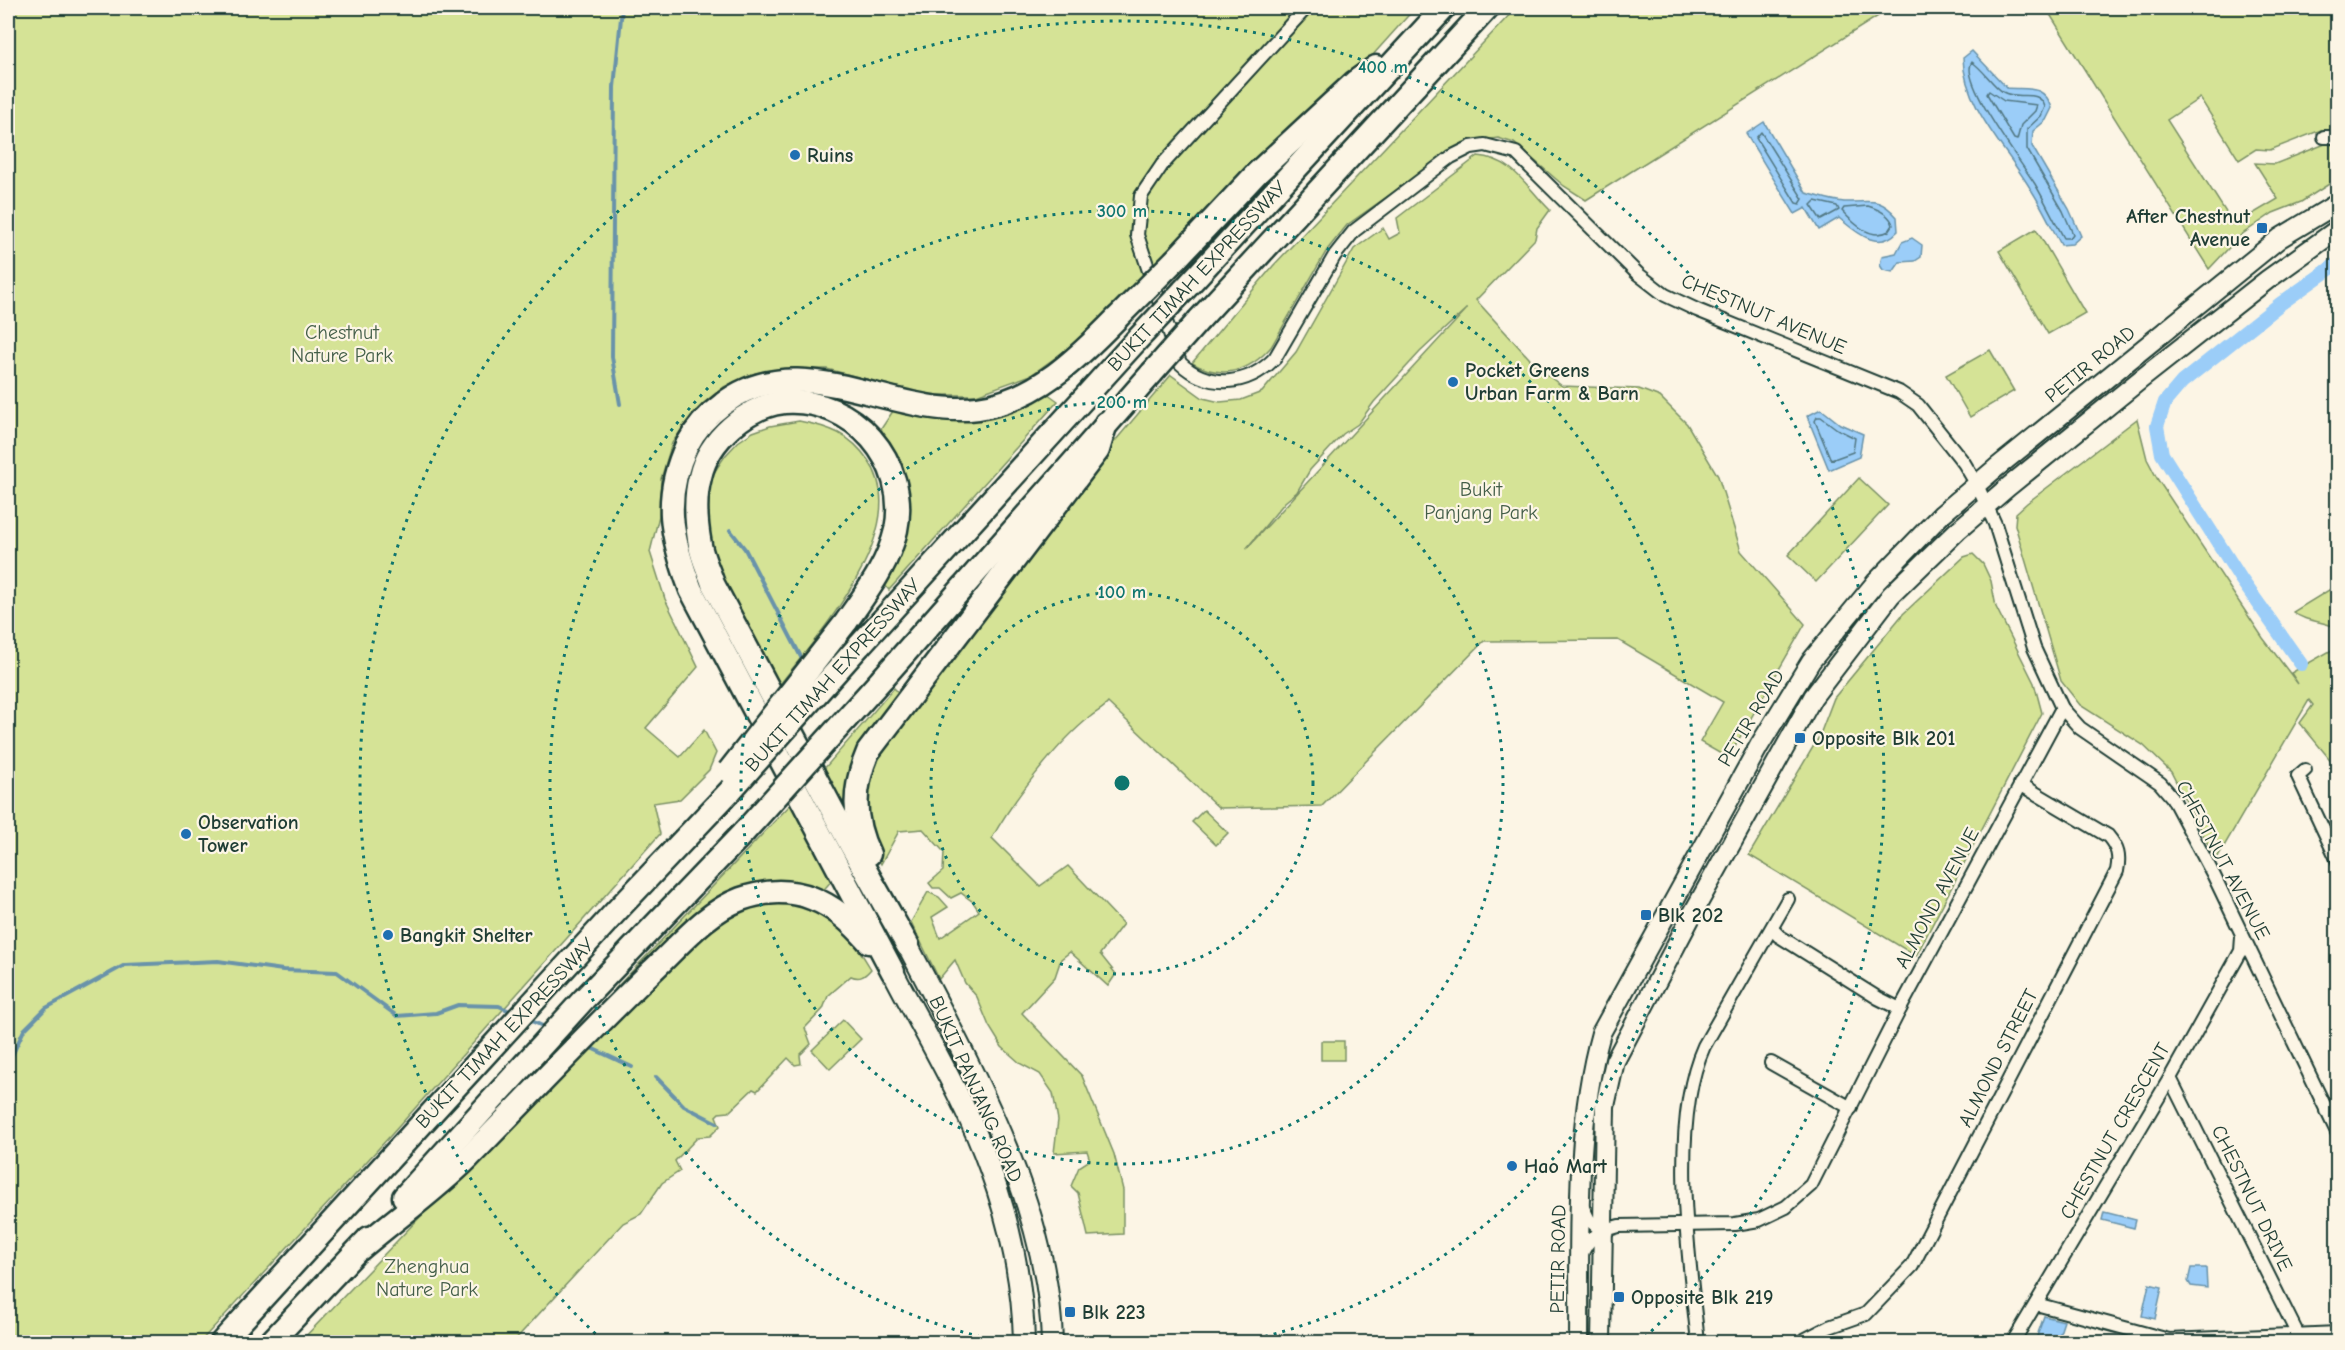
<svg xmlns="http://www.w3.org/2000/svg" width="2345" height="1350" font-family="'Comic Neue',sans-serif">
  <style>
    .green { fill: #d5e396; stroke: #7a9065; stroke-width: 1.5; fill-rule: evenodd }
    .water { fill: #9bcdf8; stroke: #6993aa; stroke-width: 1.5 }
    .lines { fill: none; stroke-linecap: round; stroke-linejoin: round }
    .shore { stroke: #517782; stroke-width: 1.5 }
    .stream { stroke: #6993aa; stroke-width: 4 }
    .canal { stroke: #9bcdf8; stroke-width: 14 }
    .street-casing { stroke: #1f3d34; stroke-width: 16 }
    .secondary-casing { stroke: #1f3d34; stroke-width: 22 }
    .primary-casing { stroke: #1f3d34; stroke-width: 24 }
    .highway-casing { stroke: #1f3d34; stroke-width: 27 }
    .street { stroke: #fcf5e5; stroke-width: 12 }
    .secondary { stroke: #fcf5e5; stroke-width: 18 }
    .primary { stroke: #fcf5e5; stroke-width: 20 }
    .highway { stroke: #fcf5e5; stroke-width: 22 }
    .highway-bridge-casing { stroke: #1f3d34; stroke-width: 27; stroke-linecap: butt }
    .highway-bridge { stroke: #fcf5e5; stroke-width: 22 }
    .ring { fill: none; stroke: #0f766e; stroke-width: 3; stroke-dasharray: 3 6 }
    .poi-dot { fill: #1f6fb2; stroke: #fcf5e5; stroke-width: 2 }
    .labels { text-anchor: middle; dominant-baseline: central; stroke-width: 4.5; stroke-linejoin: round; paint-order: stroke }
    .poi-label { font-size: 20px; font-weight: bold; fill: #1f3d34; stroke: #fcf5e5; text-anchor: start }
    .street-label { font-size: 20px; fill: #1f3d34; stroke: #fcf5e5 }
    .park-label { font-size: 20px; fill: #435e48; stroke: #fcf5e5 }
    .centre { fill: #0f766e; stroke: #fcf5e5; stroke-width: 3 }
    .ring-label { font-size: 18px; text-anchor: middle; font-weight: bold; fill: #0f766e; stroke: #fcf5e5; stroke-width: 4.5; stroke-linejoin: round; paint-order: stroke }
  </style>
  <rect width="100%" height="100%" fill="#fcf5e5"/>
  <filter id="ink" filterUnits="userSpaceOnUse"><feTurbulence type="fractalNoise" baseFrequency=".0167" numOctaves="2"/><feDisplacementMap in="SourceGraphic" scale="12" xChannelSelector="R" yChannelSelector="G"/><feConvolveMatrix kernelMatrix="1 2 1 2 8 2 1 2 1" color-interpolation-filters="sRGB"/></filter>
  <g filter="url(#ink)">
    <g class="green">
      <path d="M8,8H1415L1302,134L1236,178L1122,300L1073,345L1031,375L976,395H927L827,369H779L755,373L724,387L691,416L672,443L661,479L659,516L650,552L665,599L698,667L646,728L680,757L704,730L716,753L709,770L680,799L653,803L660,834L392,1134L200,1342H8Z"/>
      <path d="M1516,8H1891L1586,200L1564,186L1514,143L1498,138L1463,143L1347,225L1327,250L1271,347C1249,372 1222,380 1192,363L1273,266Z"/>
      <path d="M2046,8H2337V130H2321L2270,150L2256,149L2239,160L2200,98L2167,120L2234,225L2278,199L2255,163L2275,164L2325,144L2337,145V179L2301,202L2273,213L2241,235L2209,269Z"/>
      <path d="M1478,156C1514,159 1526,187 1550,210L1537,228L1535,239L1476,300L1538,368L1562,386L1639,389L1660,397L1687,424L1718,476L1741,551L1805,624L1728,758L1700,742L1723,702L1618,640L1484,641L1322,806L1219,808L1108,703C1102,710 1096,712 1090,717C1057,743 1012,801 992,838L1040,886L1068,866L1123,924L1100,954L1116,974L1108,986L1070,952L1061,959L1055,977L1022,1013L1082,1076L1114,1154L1123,1190V1234L1088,1236L1078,1193L1071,1186L1079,1167L1090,1160L1087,1151L1054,1153L1058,1120L1053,1093L1040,1074L1021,1064L1002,1047L989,1026L977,997L965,983L955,960L939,979L911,922L928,892L939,897L948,907L932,917L940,938L979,911L973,902L961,893L951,898L940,888H933L929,883L943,871L944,852L923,829L899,831L881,864L866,836L862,815L871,761L1012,584L1015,574L1093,467L1171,375L1203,398L1220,402L1241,400L1262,392L1296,352L1354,249L1383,228L1389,239L1400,233L1397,218ZM1466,309V310L1246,549L1285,502L1297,492L1310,470L1343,434L1358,424L1374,402L1420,352Z"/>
      <path d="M2036,229L2085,313L2048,334L1999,251Z"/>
      <path d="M1990,350L2014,391L1970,417L1946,375Z"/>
      <path d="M1044,391L1058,401L889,590L883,583L906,487L898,456L881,429L893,411C952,429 989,412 1044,391Z"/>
      <path d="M2137,419L2147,459L2158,480L2263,638L2298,684L2291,673L2337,647V768L2300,723L2313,705L2309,700L2216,860L2171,772L2143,745L2080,705L2061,681L2015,525L2016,513L2027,503Z"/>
      <path d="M799,421C830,427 850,434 868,460C916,528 817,636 777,688L715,569L704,498L711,477L725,456L738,442L753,432L770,426Z"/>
      <path d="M1859,478L1888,505L1816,582L1788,555Z"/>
      <path d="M1973,554L1983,564L1991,581L1996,607L2034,683L2042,713L1916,956L1749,855L1819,737L1834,698L1903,614L1964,557Z"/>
      <path d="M2337,585V628C2322,620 2307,623 2293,612Z"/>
      <path d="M894,688L899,693L879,719L849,805L842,809L823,770Z"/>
      <path d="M792,803L834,878L820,894L770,886L619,994L615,989Z"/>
      <path d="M1204,810L1228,833L1216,845L1192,822Z"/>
      <path d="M782,901C825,907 850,932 871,969C865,976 860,980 851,976L828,996L823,1009L805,1028L811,1044L800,1055L801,1064L795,1065L788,1058L757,1091L753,1089L729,1112L719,1113L716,1116L720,1126L710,1136L698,1137L675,1161L680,1171L662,1183L641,1214L623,1223L513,1342H300L469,1166L698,939C730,916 742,905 782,901Z"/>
      <path d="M843,1020L861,1039L830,1069L812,1050Z"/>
      <rect x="1321" y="1041" width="23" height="19"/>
    </g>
    <g class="water">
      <path d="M1972,51L2007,88C2029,90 2044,84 2052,108L2046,120L2033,131L2032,146L2069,209L2081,236L2072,244L2061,245C2051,226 2042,206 2030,188C2006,148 1964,107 1963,58Z"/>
      <path d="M1764,122L1806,193C1818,196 1832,201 1844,202C1869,203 1878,195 1897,217L1898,231C1878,253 1856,232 1839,218L1819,230L1806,208L1795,214L1746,134Z"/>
      <path d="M1912,238L1922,245L1921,257L1915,261L1900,262L1893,272L1883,270L1880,265L1882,256L1896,253L1902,242Z"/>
      <path d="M1821,409L1840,424L1863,434L1859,457L1829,470L1807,416Z"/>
      <path d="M2104,1212L2136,1220L2134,1228L2102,1220Z"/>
      <path d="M2191,1268H2206L2207,1288L2191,1286L2188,1281Z"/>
      <path d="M2149,1284L2162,1287L2155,1319L2142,1316Z"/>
      <path d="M2044,1316L2064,1321L2057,1342H2035Z"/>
    </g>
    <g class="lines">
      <g class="shore">
        <path d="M1972,62C1984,70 1992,85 2003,92C2018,101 2039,87 2045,107L2041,116L2027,129V149L2063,211L2073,234L2070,238H2064C2054,220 2045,201 2035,184C2023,165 1958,80 1972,62Z"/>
        <path d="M1989,91L2004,101L2037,105L2035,111L2021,125L2017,140L2014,139L1987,94Z"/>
        <path d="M1761,132L1803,199L1800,204L1796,203L1756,138Z"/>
        <path d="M1815,201L1837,206L1839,210L1821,220L1811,205Z"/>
        <path d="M1868,206C1878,209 1890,214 1893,225L1889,231C1871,241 1854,224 1842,211L1844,208Z"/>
        <path d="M1817,417H1821L1837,429L1855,438L1853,452L1831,460L1815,421Z"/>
      </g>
      <g class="stream">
        <path d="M620,404L612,357L614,87L622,8"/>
        <path d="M730,530L745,549L802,659"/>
        <path d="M527,1019L547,1028"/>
        <path d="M587,1046L632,1067"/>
        <path d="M8,1064L24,1030L46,1008L125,965L218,961L283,970L337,972L397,1016L436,1013L458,1005L499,1006L514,1013"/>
        <path d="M656,1077L684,1106L717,1123"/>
      </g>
      <path class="canal" d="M2301,664L2241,579L2162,454L2157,426L2165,402L2182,382L2280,304L2338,263"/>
      <defs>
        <g id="street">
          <path d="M1306,8L1162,165L1141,196L1137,235L1180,363C1209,390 1248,386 1275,358L1335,255L1354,231L1451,157L1471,147L1485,145L1516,153L1638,274L1665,295L1697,310L1899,392L1918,405L1964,463L1977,485L1995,524L2034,648L2062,708L2080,728L2160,783L2172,797L2214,876L2338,1134"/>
          <path d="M2324,137H2338"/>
          <path d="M2305,770L2298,776L2338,861"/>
          <path d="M1772,929L1779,936L1878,998L1900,1009"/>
          <path d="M1771,1063L1851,1108"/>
          <path d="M2170,1078L2298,1335"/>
          <path d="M2326,1111L2338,1105"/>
          <path d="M1581,1204L1589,1220L1602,1231"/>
          <path d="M1581,1256C1588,1237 1600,1231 1619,1226L1735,1224L1759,1220L1786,1207L1811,1185L1900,1009L2062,708"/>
          <path d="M2036,1304L2169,1340L2338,1333"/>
          <path d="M1698,1342C1689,1258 1669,1123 1704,1046L1788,899"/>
          <path d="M1800,1342L1829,1327L1866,1314L1912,1266L2117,871C2120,856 2118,848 2108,836L2020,784"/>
          <path d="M2013,1342L2170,1078L2241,951L2242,937"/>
        </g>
        <g id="secondary">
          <path d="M1579,1342C1580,1243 1574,1129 1601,1033L1759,746L1811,661L1876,582L1942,514L1996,468L2280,238L2338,203"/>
          <path d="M1601,1342L1605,1106L1615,1061L1694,911L1813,697L1891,595L1957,531L2008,487L2140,380L2267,280L2338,229"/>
        </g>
        <g id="primary">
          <path d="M908,946C970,1066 1049,1204 1052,1342"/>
          <path d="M893,972C926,1036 966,1101 990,1169C1010,1223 1023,1285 1024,1342"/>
        </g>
        <g id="highway">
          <path d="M1176,259L1257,173L1355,82L1376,67"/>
          <path d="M1183,291L1444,8"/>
          <path d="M1199,320L1487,8"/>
          <path d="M846,622C866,593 888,565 896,530C910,462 854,397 784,402C747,406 708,440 700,477C694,499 696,523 700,545C702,558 709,571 713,584L851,845L908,946"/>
          <path d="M859,646L1135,342"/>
          <path d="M882,679L1152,373"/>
          <path d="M869,854C852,819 853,787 868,752L1098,450L1106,423"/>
          <path d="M893,972L691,590C671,537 662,498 687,445C696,428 708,415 723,404C800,344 894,419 978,408C1036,400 1079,357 1117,318"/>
          <path d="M404,1197L584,999L744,832"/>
          <path d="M360,1249C395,1219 435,1191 468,1158C530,1095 590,1031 653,970C680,945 706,912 741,899C795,880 835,902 869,942"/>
          <path d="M222,1342L621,906L731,790"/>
          <path d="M271,1342L369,1238"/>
        </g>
      </defs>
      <use href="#street" class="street-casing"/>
      <use href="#secondary" class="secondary-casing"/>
      <use href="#primary" class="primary-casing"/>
      <use href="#highway" class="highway-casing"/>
      <use href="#street" class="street"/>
      <use href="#secondary" class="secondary"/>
      <use href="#primary" class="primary"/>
      <use href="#highway" class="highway"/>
      <defs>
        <g id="highway-bridge">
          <path d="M1117,318L1176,259"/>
          <path d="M1135,342L1183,291"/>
          <path d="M1152,373L1199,320"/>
          <path d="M729,771L846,622"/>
          <path d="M731,790L859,646"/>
          <path d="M744,832L882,679"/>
        </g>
      </defs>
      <use href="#highway-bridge" class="highway-bridge-casing"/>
      <use href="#highway-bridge" class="highway-bridge"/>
    </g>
  </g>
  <g class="ring">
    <circle cx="1122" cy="783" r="191"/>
    <circle cx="1122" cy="783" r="381"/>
    <path d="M998 1341A572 572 0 1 1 1246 1341"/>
    <path d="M602 1340A762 762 0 1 1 1642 1340"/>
  </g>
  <g class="poi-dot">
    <circle cx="795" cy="155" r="6"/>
    <rect x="2256" y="222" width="12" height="12" rx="3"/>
    <circle cx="1453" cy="382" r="6"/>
    <rect x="1794" y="732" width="12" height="12" rx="3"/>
    <circle cx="186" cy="834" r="6"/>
    <rect x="1640" y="909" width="12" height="12" rx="3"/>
    <circle cx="388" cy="935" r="6"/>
    <circle cx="1512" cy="1166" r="6"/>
    <rect x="1613" y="1291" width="12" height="12" rx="3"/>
    <rect x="1064" y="1306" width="12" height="12" rx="3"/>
  </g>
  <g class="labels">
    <g class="poi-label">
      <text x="807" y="155">Ruins</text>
      <text x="2250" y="216" text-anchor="end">After Chestnut<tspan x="2250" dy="23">Avenue</tspan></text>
      <text x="1465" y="370">Pocket Greens<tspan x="1465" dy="23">Urban Farm &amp; Barn</tspan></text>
      <text x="1812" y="738">Opposite Blk 201</text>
      <text x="198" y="822">Observation<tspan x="198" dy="23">Tower</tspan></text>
      <text x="1658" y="915">Blk 202</text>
      <text x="400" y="935">Bangkit Shelter</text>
      <text x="1524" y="1166">Hao Mart</text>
      <text x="1631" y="1297">Opposite Blk 219</text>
      <text x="1082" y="1312">Blk 223</text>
    </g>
    <g class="street-label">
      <text transform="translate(1197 276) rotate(-47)">BUKIT TIMAH EXPRESSWAY</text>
      <text transform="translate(1764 314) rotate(23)">CHESTNUT AVENUE</text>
      <text transform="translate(2090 364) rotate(-39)">PETIR ROAD</text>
      <text transform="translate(833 675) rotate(-48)">BUKIT TIMAH EXPRESSWAY</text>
      <text transform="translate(1751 718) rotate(-59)">PETIR ROAD</text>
      <text transform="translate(2223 860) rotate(62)">CHESTNUT AVENUE</text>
      <text transform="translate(1937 898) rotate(-62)">ALMOND AVENUE</text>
      <text transform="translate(505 1033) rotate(-47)">BUKIT TIMAH EXPRESSWAY</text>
      <text transform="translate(1998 1058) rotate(-63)">ALMOND STREET</text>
      <text transform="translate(976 1089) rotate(66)">BUKIT PANJANG ROAD</text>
      <text transform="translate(2115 1131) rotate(-60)">CHESTNUT CRESCENT</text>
      <text transform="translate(2252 1198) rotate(64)">CHESTNUT DRIVE</text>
      <text transform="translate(1558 1259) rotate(-89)">PETIR ROAD</text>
    </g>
    <g class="park-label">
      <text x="342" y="332">Chestnut<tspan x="342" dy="23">Nature Park</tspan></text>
      <text x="1481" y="489">Bukit<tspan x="1481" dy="23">Panjang Park</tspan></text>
      <text x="427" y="1266">Zhenghua<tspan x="427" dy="23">Nature Park</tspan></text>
    </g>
  </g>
  <circle cx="1122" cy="783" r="9" class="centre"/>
  <g class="ring-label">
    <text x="1383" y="73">400 m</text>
    <text x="1122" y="217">300 m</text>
    <text x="1122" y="408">200 m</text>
    <text x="1122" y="598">100 m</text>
  </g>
  <rect width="2345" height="1350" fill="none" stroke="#fcf5e5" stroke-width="30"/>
  <rect x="15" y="15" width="2315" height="1320" fill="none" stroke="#1f3d34" stroke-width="2" filter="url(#ink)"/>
</svg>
